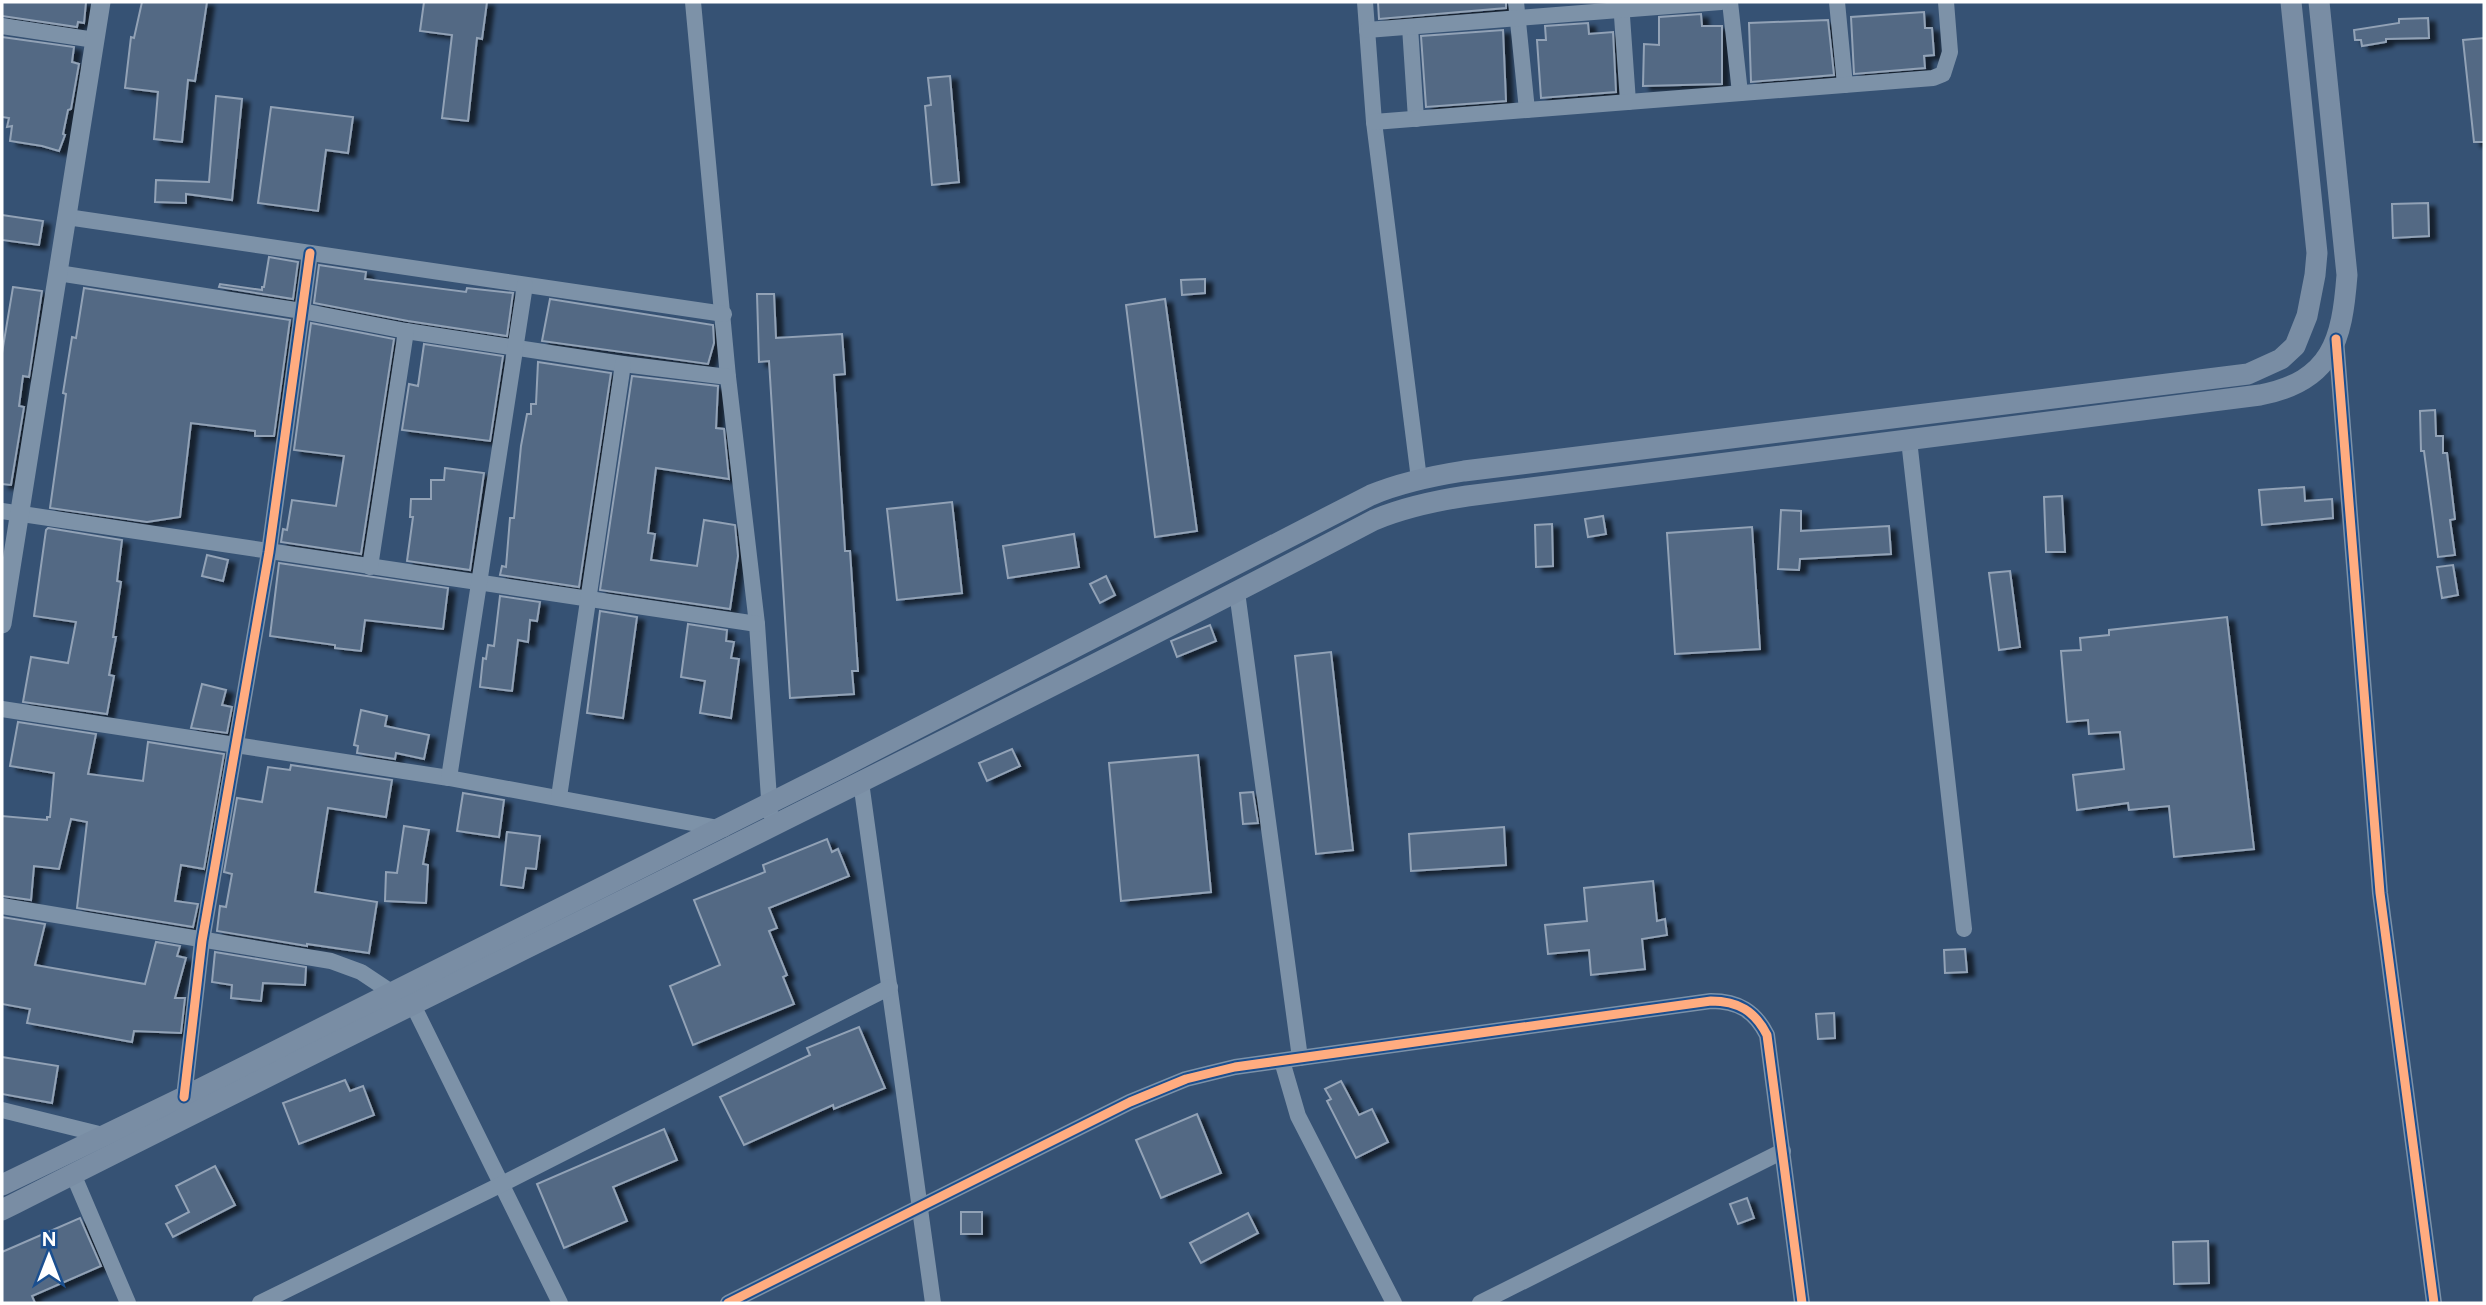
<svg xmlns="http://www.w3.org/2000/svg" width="2486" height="1305" font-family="Figtree,sans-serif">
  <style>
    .building { fill: #526984; stroke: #92a2b6; stroke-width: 2; filter: url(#shadow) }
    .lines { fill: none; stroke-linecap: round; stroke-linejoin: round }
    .minor { stroke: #7d92a8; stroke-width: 16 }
    .tertiary { stroke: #7d92a8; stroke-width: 19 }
    .secondary { stroke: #798da4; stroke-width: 21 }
    .cycleway-casing { stroke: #1b4f8f; stroke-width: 13 }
    .cycleway { stroke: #ffac80; stroke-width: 9 }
  </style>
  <defs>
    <filter id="shadow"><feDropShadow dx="7" dy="4" stdDeviation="2" flood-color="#0009"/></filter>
  </defs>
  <rect width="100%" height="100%" fill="#365274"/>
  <g class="building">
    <path d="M2,2H86L84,23L78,22L77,27L2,16Z"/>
    <path d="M142,2H207L195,81L188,80L182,142L154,139L158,92L125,88L131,37L134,38Z"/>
    <path d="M424,2H487L482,39L477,38L468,121L442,118L452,35L420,31Z"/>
    <path d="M1378,2H1506V8L1379,19Z"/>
    <path d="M1924,12L1925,28H1932L1934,55L1924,56L1925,68L1854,74L1851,17Z"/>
    <path d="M1701,14L1702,26H1722V84L1643,86L1644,44L1659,45V17Z"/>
    <path d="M2428,18L2429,38L2386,39V42L2362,46L2361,40H2355L2354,30L2399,23V19Z"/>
    <path d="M1828,20L1834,75L1751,82L1749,23Z"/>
    <path d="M1588,23L1589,34L1613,32L1616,92L1541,98L1537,40H1546L1545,26Z"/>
    <path d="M1503,30L1506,101L1426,107L1421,36Z"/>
    <path d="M2,37L74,47L72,62L79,64L71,109L68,110L63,134L65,135L59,151L42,146L10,141L12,126L7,127L9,118L2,117Z"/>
    <path d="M2484,38V142H2474L2463,40Z"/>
    <path d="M950,76L959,182L932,185L925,106L931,105L928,78Z"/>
    <path d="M216,96L242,99L232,200L186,194V203L155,202L156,180L209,182Z"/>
    <path d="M271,107L353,117L348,153L326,150L318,211L258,203Z"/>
    <path d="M2428,203L2429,236L2393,238L2392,204Z"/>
    <path d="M2,215L43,221L39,245L2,240Z"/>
    <path d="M269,257L298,262L293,299L219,287L220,284L262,290V287H264Z"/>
    <path d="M319,265L366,272L365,279L466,292L467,288L513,293L507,336L408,321L314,303Z"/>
    <path d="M1205,279V293L1182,295L1181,280Z"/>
    <path d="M13,287L42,291L29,377L23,376L19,406L24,407L11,485L2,484V353Z"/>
    <path d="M84,288L290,320L274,436H255V431L191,423L180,517L147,522L50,508L66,394L63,393L72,337L76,338Z"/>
    <path d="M757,294H774L776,338L842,334L845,374L834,375L845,551H850L858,671H852L854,694L790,698L769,361L759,362Z"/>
    <path d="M550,299L713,325L714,343L708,364L542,341Z"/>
    <path d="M1165,299L1197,531L1155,537L1126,305Z"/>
    <path d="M311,323L394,339L361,554L281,542L283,529L287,530L292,500L336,506L344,456L294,450Z"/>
    <path d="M424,344L503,356L490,441L402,430L409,384L418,386Z"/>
    <path d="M538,362L611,373L579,587L500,575L502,566L506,567L510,518H514L521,446L527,414H531V404H536Z"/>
    <path d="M632,376L718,386L716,428L724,429L729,479L656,468L648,533L655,534L651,560L697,566L704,520L735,525L738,556L730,609L600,590Z"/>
    <path d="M2435,410L2436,436H2443V453H2447L2455,519L2450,520L2455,555L2438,557L2424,451H2421L2420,411Z"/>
    <path d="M445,468L484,473L470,570L407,561L413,517H410L411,499H431V480H444Z"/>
    <path d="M2304,487L2305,501L2332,499L2333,518L2262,525L2259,490Z"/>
    <path d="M2062,496L2065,552H2046L2044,497Z"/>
    <path d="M952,502L962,593L897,600L887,509Z"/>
    <path d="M1781,510L1801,511V531L1889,526L1891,554L1800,559L1799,570L1778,569Z"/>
    <path d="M1603,516L1606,534L1588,537L1585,519Z"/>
    <path d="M1552,524L1553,566L1536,567L1535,525Z"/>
    <path d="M1752,527L1760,649L1675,654L1667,533Z"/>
    <path d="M48,528L122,540L117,581L121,582L113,637H116L109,675L114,676L107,714L23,702L31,657L68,663L76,622L34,616L46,530Z"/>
    <path d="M1074,534L1079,567L1008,578L1003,546Z"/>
    <path d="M207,555L228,560L223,581L202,576Z"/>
    <path d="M279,563L448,588L443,629L365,620L361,651L335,648V645L270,636Z"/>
    <path d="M2453,565L2458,595L2442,598L2437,567Z"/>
    <path d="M2010,571L2020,647L1999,650L1989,573Z"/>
    <path d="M1106,576L1115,595L1100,603L1090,584Z"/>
    <path d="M500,596L540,602L537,621L530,620L528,642L518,640L512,691L480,687L483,658L486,659L488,645L494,646Z"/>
    <path d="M600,611L637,617L623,718L587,713Z"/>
    <path d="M2227,617L2254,849L2174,857L2169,806L2129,810L2128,803L2077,810L2073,775L2124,769L2120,732L2089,734L2088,720L2067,722L2061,651L2081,650L2080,638L2109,635V630Z"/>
    <path d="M688,624L727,630L726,641L734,642L731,658L739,659L731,718L700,713L705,681L681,677Z"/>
    <path d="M1210,625L1216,641L1177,657L1171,641Z"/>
    <path d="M1331,652L1353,850L1316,854L1295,656Z"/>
    <path d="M202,684L226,690L222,705L232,707L227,733L191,728Z"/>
    <path d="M361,710L387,716L385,726L429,735L424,759L396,753L395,759L357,753L358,746L354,745Z"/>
    <path d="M18,722L96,734L88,774L143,781L148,742L224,754L204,869L181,865L175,901L198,904L193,927L77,908L87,822L71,819L59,869L34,866L31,900L2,896V816L47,820V817H50L54,773L10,766Z"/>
    <path d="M1012,749L1020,766L987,781L979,763Z"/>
    <path d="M1198,755L1211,892L1121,901L1109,763Z"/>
    <path d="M291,765L392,780L386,817L328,808L315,892L377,902L369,953L307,944V946L217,931L220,906L226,907L232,874L224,872L237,798L262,802L268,767L290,770Z"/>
    <path d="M1253,792L1258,823L1243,824L1240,793Z"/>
    <path d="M463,793L504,800L499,837L457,831Z"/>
    <path d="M404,826L429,830L423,864L428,865L426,903L385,901L386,872L397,873Z"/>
    <path d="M1504,827L1506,865L1411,871L1409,834Z"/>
    <path d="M507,832L540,836L536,869L526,868L523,888L501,885Z"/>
    <path d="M827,839L832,852L838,849L849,876L769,908L777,928L769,931L787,975L783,977L794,1004L693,1045L670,986L720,965L694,900L765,872L763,865Z"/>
    <path d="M1653,881L1657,921L1665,919L1667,935L1642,939L1645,969L1591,975L1589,950L1548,954L1545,925L1587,921L1584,888Z"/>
    <path d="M2,917L45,924L35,965L145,984L156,942L180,946L177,956L186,958L175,998H185L181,1033L134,1031L132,1042L27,1023L30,1009L2,1004Z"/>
    <path d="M1965,949L1967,972L1945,973L1944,950Z"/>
    <path d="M215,952L306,967L305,985L263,983L261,1001L231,998L232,985L212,982Z"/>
    <path d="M1834,1013L1835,1038L1818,1039L1816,1014Z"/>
    <path d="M859,1027L885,1088L834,1109L833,1105L744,1145L720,1097L810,1055L807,1048Z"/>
    <path d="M2,1057L58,1066L52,1103L2,1094Z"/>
    <path d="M345,1080L350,1091L363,1086L374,1115L299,1144L283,1103Z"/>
    <path d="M1341,1081L1359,1115L1372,1109L1388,1142L1356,1158L1327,1101L1331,1099L1325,1089Z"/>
    <path d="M1197,1114L1221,1173L1161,1198L1136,1140Z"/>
    <path d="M664,1129L677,1160L613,1187L627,1221L564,1248L537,1184Z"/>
    <path d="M215,1166L235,1205L173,1237L166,1224L189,1212L176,1186Z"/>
    <path d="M1747,1198L1754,1218L1738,1224L1730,1204Z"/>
    <rect x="961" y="1212" width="21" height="22"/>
    <path d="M1248,1213L1258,1233L1201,1263L1190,1243Z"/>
    <path d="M80,1218L101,1266L32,1296L35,1303H2V1252Z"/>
    <path d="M2208,1241L2209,1283L2174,1284L2173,1242Z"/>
  </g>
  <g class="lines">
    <g class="minor">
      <path d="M693,2L728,377L757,624L770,813"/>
      <path d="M1365,2L1374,122L1419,479"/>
      <path d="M1516,2L1527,110"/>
      <path d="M1621,2L1628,102"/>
      <path d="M1730,2L1740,93"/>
      <path d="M1837,2L1845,85"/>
      <path d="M2,26L95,40"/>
      <path d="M1410,27L1416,119"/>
      <path d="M1367,30L1721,2"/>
      <path d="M1374,122L1933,78L1943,74L1950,52L1946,2"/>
      <path d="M67,217L724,314"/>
      <path d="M58,273L302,311L406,331L623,364L728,377"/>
      <path d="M2336,339L2380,893L2434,1303"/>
      <path d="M1909,440L1964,929"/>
      <path d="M2,511L757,624"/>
      <path d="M370,567L406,331"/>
      <path d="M1237,592L1300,1058"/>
      <path d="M2,709L449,778L724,829"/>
      <path d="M449,778L525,285"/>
      <path d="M861,782L933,1303"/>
      <path d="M559,797L623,364"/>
      <path d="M2,906L331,961L361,972L391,992"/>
      <path d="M413,1005L560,1303"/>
      <path d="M1282,1061L1298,1116L1394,1303"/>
      <path d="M184,1097L202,941L269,552L310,253"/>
      <path d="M2,1110L103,1135"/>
      <path d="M73,1174L128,1303"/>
      <path d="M260,1303L502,1184L890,987"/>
      <path d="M728,1303L1130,1102L1186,1079L1235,1067L1711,1001C1738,1001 1755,1011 1767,1035L1802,1303"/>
      <path d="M1480,1303L1783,1151"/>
    </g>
    <path class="tertiary" d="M2,624L101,2"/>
    <g class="secondary">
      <path d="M2,1185L184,1097L842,767L1371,495C1402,482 1432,476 1464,471L2248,374L2281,359L2295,346L2307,316L2315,275L2317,253L2291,2"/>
      <path d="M2,1210C459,978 921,758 1374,520C1405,507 1434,501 1467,496L2260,395C2332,381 2342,341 2347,275L2319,2"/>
    </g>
    <defs>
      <g id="cycleway">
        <path d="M2336,339L2380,893L2434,1303"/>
        <path d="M184,1097L202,941L269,552L310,253"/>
        <path d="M728,1303L1130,1102L1186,1079L1235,1067L1711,1001C1738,1001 1755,1011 1767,1035L1802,1303"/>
      </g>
    </defs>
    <use href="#cycleway" class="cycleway-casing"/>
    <use href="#cycleway" class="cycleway"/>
  </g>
  <rect width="2486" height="1305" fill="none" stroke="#ffffff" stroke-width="7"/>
  <g transform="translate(49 1256)" stroke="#1b4f8f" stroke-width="5" paint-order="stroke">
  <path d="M0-5L12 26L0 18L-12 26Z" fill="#ffffff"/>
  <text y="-10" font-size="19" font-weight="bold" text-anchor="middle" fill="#ffffff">N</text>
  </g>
</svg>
